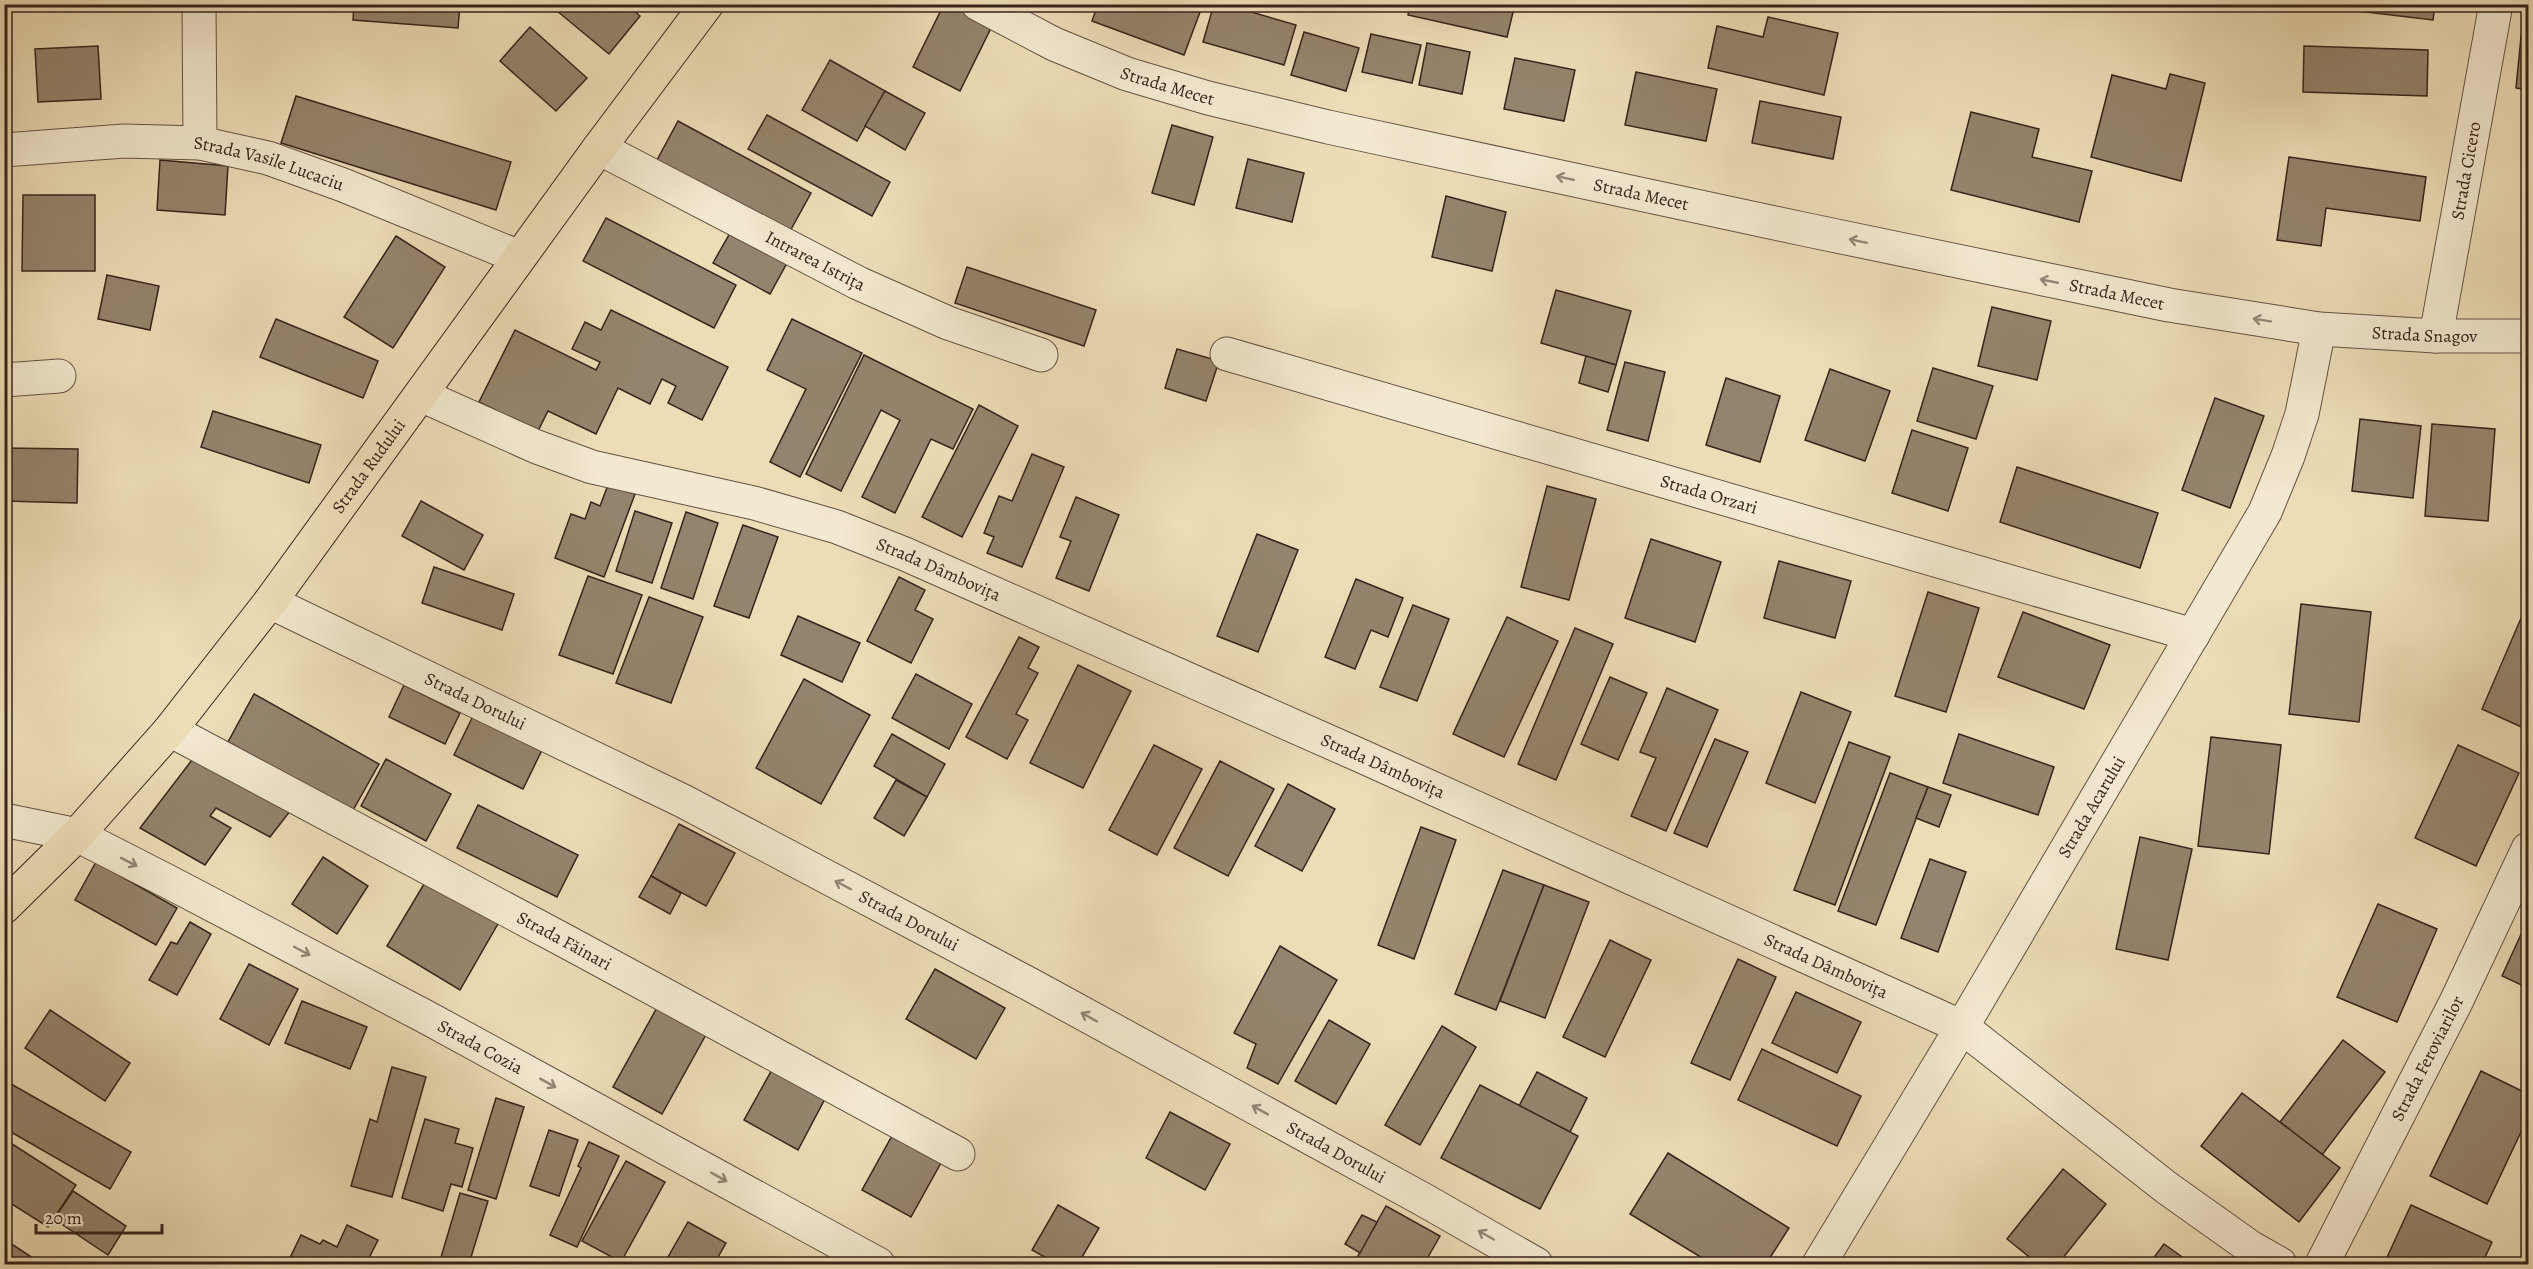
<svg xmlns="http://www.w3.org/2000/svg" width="2533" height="1269" font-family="Alegreya,serif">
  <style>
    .building { fill: #95846d; stroke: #36241c; stroke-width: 1.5 }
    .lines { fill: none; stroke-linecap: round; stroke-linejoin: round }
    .minor-casing { stroke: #645243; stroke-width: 35 }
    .major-casing { stroke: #36241c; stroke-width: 35 }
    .minor { stroke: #f3e9d0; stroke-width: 33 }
    .major { stroke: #edddb7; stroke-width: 33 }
    .oneway { stroke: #948676 }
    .labels { text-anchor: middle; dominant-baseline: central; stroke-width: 5; stroke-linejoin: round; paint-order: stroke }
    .street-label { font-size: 18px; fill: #36241c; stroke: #f3e9d0 }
  </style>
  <rect width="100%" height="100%" fill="#edddb7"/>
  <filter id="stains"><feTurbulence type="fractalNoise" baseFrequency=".00333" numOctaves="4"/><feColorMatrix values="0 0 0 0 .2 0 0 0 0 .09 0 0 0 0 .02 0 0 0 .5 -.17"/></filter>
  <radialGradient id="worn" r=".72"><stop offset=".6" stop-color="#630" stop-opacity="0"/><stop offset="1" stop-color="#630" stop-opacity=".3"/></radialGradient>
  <g class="building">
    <path d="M354,4H460L458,28L353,20Z"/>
    <path d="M563,4H626L640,16L609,54L557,11Z"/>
    <path d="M944,4H949L992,26L960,91L913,67Z"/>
    <path d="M1098,4H1203L1184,55L1092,21Z"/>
    <path d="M1214,4H1224L1296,25L1284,65L1203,42Z"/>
    <path d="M1410,4H1515L1507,37L1408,15Z"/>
    <path d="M2298,4H2435L2433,20Z"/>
    <path d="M1768,17L1838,33L1824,95L1708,68L1717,26L1763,37Z"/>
    <path d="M530,27L587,78L556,111L500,61Z"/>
    <path d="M2522,27H2528V90L2516,88Z"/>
    <path d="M1304,32L1359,48L1346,91L1291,75Z"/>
    <path d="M1371,34L1421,45L1412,83L1362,72Z"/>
    <path d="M1427,43L1470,52L1462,94L1419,85Z"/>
    <path d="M98,46L101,99L38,102L35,49Z"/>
    <path d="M2304,46L2428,50L2427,96L2303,92Z"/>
    <path d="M1515,58L1575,70L1564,121L1504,109Z"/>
    <path d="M830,60L885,91L857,141L802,110Z"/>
    <path d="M1636,72L1717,89L1706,141L1625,125Z"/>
    <path d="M2170,74L2205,83L2181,181L2091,157L2112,75L2166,89Z"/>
    <path d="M885,91L925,113L905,150L865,126Z"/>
    <path d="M296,96L511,162L496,210L281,143Z"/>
    <path d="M1760,101L1841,117L1833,159L1752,143Z"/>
    <path d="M1971,112L2039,129L2032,157L2092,171L2079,222L1951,190Z"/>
    <path d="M767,115L890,182L872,216L748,149Z"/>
    <path d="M2528,120V153H2525Z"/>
    <path d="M678,121L811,193L789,233L656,162Z"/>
    <path d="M1172,125L1213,137L1194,205L1152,193Z"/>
    <path d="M2289,157L2426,177L2420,221L2326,208L2321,246L2277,240Z"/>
    <path d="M1248,159L1304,173L1292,222L1236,208Z"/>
    <path d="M160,160L228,166L225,215L157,210Z"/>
    <path d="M23,195H95V271H22Z"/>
    <path d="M1446,196L1506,212L1492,271L1432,257Z"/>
    <path d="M606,218L736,285L714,328L583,261Z"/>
    <path d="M730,233L787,263L770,294L713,263Z"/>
    <path d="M396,236L445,267L393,348L344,317Z"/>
    <path d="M967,267L1096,310L1084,346L955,303Z"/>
    <path d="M107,275L159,286L150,330L98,319Z"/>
    <path d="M1556,290L1631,311L1616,365L1541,343Z"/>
    <path d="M1992,307L2051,321L2037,380L1978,366Z"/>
    <path d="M611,310L728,367L702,420L668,403L676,386L662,379L650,404L618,388L596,434L548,411L538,431L479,402L515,330L596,370L600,362L572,349L585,322L601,330Z"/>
    <path d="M276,319L378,361L363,398L260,357Z"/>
    <path d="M792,319L862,353L800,477L770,462L806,389L767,370Z"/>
    <path d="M1177,349L1219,361L1206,401L1165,388Z"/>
    <path d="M864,355L973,409L953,449L931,439L895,513L862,497L900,420L881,410L841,491L806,474Z"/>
    <path d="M1586,356L1616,365L1608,392L1579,383Z"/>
    <path d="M1625,362L1665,372L1648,441L1607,430Z"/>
    <path d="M1933,368L1993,386L1976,439L1917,421Z"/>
    <path d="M1830,369L1890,391L1865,461L1805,440Z"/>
    <path d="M1726,378L1780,396L1760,462L1706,445Z"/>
    <path d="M2215,398L2264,416L2230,508L2182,490Z"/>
    <path d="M979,405L1018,426L962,537L922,517Z"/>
    <path d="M213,411L321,445L309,483L201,447Z"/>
    <path d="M2360,419L2421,426L2413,498L2352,491Z"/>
    <path d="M2432,424L2495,429L2488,521L2425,516Z"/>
    <path d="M1912,430L1968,448L1948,511L1892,493Z"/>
    <path d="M4,448L78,449L77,503L4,501Z"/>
    <path d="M1032,454L1064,467L1022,567L987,553L994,537L984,533L999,496L1012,501Z"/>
    <path d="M2017,467L2158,513L2140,568L2000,522Z"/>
    <path d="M608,485L635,494L604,577L555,558L571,514L585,519L591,502L600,506Z"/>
    <path d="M1547,486L1596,499L1569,600L1521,587Z"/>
    <path d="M1076,497L1119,515L1089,591L1056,578L1071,541L1060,537Z"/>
    <path d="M421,501L483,535L464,570L402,536Z"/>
    <path d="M635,511L672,523L652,583L616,571Z"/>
    <path d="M686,512L718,523L693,599L661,588Z"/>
    <path d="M743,525L778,537L749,618L714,606Z"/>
    <path d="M1257,534L1298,550L1258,652L1217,636Z"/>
    <path d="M1651,539L1721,562L1695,642L1625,618Z"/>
    <path d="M1779,561L1851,581L1835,638L1764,618Z"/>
    <path d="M434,567L514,594L502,630L422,603Z"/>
    <path d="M588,576L642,595L613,674L559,655Z"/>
    <path d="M899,577L925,590L915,610L933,619L911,663L867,641Z"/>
    <path d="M1356,579L1403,598L1388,637L1371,630L1355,669L1325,657Z"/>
    <path d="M1928,592L1979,608L1946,712L1895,696Z"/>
    <path d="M649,597L703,617L671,703L616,683Z"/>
    <path d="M2528,602V730L2482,709Z"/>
    <path d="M2301,604L2371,612L2359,722L2289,714Z"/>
    <path d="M1413,605L1449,619L1417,701L1380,687Z"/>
    <path d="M2023,612L2110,645L2084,709L1998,677Z"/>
    <path d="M798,616L860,643L842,682L781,655Z"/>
    <path d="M1507,617L1558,641L1504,757L1453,734Z"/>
    <path d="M1575,628L1613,644L1556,780L1518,764Z"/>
    <path d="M1019,637L1039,647L1028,668L1038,673L1016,714L1028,720L1007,759L966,737Z"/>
    <path d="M1078,665L1131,691L1083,788L1030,763Z"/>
    <path d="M916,674L972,704L949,749L892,718Z"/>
    <path d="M1610,677L1647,693L1618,760L1581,744Z"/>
    <path d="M804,679L870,715L821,804L756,768Z"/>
    <path d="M404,685L460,713L445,744L389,717Z"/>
    <path d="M1667,688L1718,710L1666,831L1631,816L1656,758L1640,752Z"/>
    <path d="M1801,692L1851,712L1815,803L1766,783Z"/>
    <path d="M254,694L379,764L352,812L228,742Z"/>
    <path d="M473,716L542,750L523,789L454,755Z"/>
    <path d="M892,734L945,764L927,797L874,766Z"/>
    <path d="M1959,734L2054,767L2038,815L1943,783Z"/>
    <path d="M2211,737L2281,745L2269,854L2198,846Z"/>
    <path d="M1715,739L1748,752L1707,847L1674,833Z"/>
    <path d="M1849,742L1890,757L1835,905L1794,890Z"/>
    <path d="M1154,745L1202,769L1157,855L1109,830Z"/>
    <path d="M2458,745L2519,773L2476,866L2415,838Z"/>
    <path d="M195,756L294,806L270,837L216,808L210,816L231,828L205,865L140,828Z"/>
    <path d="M386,759L451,794L426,841L361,806Z"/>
    <path d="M1220,761L1274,789L1228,876L1174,848Z"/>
    <path d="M1890,773L1928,787L1876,925L1838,911Z"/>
    <path d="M896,780L927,797L904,836L874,818Z"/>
    <path d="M1288,784L1335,809L1302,871L1255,846Z"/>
    <path d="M1928,787L1951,795L1939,827L1916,818Z"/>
    <path d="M478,805L578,855L557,897L457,848Z"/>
    <path d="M679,824L735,853L706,906L651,876Z"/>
    <path d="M1421,827L1456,840L1414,959L1378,945Z"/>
    <path d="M2140,837L2192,849L2168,960L2116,949Z"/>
    <path d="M323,857L368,886L337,934L292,904Z"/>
    <path d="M1930,859L1966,872L1938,952L1901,938Z"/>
    <path d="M96,862L177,908L156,945L75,900Z"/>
    <path d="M1503,870L1544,885L1496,1010L1455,994Z"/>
    <path d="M651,876L681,893L670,914L639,897Z"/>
    <path d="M427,879L499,922L460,990L387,946Z"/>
    <path d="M1544,885L1589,902L1545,1018L1500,1001Z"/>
    <path d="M2378,904L2437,929L2397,1022L2337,997Z"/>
    <path d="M2528,919V988L2502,976Z"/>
    <path d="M190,922L211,934L177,995L149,980L171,942L177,944Z"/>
    <path d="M1610,940L1651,960L1605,1057L1563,1037Z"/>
    <path d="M1280,946L1337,980L1278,1084L1247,1068L1256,1044L1234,1033Z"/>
    <path d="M1738,959L1776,977L1730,1080L1691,1063Z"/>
    <path d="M249,964L298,989L269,1045L220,1019Z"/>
    <path d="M935,969L1005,1008L976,1059L906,1019Z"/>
    <path d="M1796,992L1861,1022L1837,1073L1772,1043Z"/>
    <path d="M302,1001L367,1027L350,1069L285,1043Z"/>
    <path d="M659,1004L708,1031L662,1114L613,1087Z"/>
    <path d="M50,1010L130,1063L105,1101L25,1048Z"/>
    <path d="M1329,1020L1370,1044L1336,1104L1295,1081Z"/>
    <path d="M1442,1026L1476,1047L1420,1145L1385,1125Z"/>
    <path d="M2343,1040L2385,1072L2322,1155L2280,1122Z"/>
    <path d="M1762,1049L1861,1096L1837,1146L1738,1100Z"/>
    <path d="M774,1066L827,1095L798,1150L744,1120Z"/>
    <path d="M392,1067L426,1077L392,1197L351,1186L370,1119L377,1122Z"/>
    <path d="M2481,1071L2528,1094V1117L2487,1204L2430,1176Z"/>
    <path d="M1537,1072L1587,1098L1570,1132L1519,1106Z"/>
    <path d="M4,1080L131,1152L110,1189L4,1128Z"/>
    <path d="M1480,1085L1578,1136L1540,1209L1441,1158Z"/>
    <path d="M2242,1093L2340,1168L2299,1222L2201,1146Z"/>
    <path d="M496,1098L524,1107L496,1199L468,1190Z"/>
    <path d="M1170,1112L1230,1144L1205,1190L1146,1158Z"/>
    <path d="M425,1119L459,1129L455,1143L473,1148L462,1187L451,1184L443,1211L402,1198Z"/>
    <path d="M549,1130L578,1140L559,1196L530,1186Z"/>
    <path d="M893,1134L942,1161L911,1217L862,1190Z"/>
    <path d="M9,1142L76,1185L48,1227L4,1199V1149Z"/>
    <path d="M589,1142L619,1156L577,1247L550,1235L581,1168L578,1166Z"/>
    <path d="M1668,1153L1789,1228L1766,1264H1712L1630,1214Z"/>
    <path d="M626,1161L665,1182L621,1262L582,1241Z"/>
    <path d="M2063,1169L2106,1204L2058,1264H2038L2007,1239Z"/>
    <path d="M73,1191L126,1226L108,1255L54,1219Z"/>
    <path d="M460,1193L488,1201L469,1264H439Z"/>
    <path d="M1058,1205L1099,1228L1078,1264H1057L1032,1250Z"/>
    <path d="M2411,1205L2492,1242L2482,1264H2384Z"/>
    <path d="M1386,1206L1440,1236L1424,1264L1354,1263Z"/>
    <path d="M1362,1215L1377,1222L1360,1253L1345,1244Z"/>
    <path d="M688,1222L726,1243L714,1264H664Z"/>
    <path d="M347,1225L378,1240L366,1264H287L301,1235L320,1244L323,1240L337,1247Z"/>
    <path d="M4,1239L42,1264H4Z"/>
    <path d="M2164,1244L2192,1264H2149Z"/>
  </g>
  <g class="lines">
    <defs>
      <g id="minor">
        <path d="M199,4L200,143"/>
        <path id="s1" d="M978,4L1054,44L1127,74L1208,98L1328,127L1803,229L2169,305L2319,329L2436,336H2528"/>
        <path id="s2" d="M599,148L858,283L948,323L1041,355"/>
        <path id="s3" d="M4,150L124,141L200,143L268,158L343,185L519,257"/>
        <path id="s4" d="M2436,336L2496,4"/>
        <path id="s5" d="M1227,354L2193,635"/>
        <path d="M4,380L59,376"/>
        <path id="s6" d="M421,395L537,447L592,467L754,503L837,527L905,554L1359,755L1962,1027L2167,1188L2250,1247L2280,1264"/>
        <path id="s7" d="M270,602L683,801L1031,985L1424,1200L1536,1264"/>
        <path id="s8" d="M170,730L569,943L958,1154"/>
        <path id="s9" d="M4,820L77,835L167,881L426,1017L878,1264"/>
        <path id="s10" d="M1819,1264L1962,1027L2265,512L2288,456L2302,414L2319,329"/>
        <path id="s11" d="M2322,1264L2456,1002L2528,849"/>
      </g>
      <g id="major">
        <path id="s12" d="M4,907L77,835L170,730L270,602L599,148L707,4"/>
      </g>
    </defs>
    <use href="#minor" class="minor-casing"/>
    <use href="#major" class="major-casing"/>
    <use href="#minor" class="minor"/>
    <use href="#major" class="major"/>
  </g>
  <defs><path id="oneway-shaft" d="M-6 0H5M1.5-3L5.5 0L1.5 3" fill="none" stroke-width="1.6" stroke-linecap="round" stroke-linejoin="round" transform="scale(1.5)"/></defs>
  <g class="oneway">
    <use href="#oneway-shaft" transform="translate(1565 178) rotate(-168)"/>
    <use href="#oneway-shaft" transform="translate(1858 241) rotate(-168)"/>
    <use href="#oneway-shaft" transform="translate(2049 281) rotate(-169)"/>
    <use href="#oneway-shaft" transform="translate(2262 320) rotate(-171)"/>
    <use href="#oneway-shaft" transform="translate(129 862) rotate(27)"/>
    <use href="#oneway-shaft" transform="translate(843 885) rotate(-152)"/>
    <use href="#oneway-shaft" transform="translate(302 951) rotate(28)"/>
    <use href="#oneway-shaft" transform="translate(1089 1017) rotate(-151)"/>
    <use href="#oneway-shaft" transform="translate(548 1083) rotate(29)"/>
    <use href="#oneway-shaft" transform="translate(1260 1110) rotate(-151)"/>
    <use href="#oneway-shaft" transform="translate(719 1177) rotate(29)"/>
    <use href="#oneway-shaft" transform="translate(1486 1235) rotate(-150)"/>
  </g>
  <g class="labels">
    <g class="street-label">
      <text stroke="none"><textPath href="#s1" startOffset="207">Strada Mecet</textPath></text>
      <text stroke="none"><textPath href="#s3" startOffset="268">Strada Vasile Lucaciu</textPath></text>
      <text stroke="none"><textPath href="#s4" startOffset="168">Strada Cicero</textPath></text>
      <text stroke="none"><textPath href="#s1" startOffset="693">Strada Mecet</textPath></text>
      <text stroke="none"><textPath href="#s2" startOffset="244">Intrarea Istrița</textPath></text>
      <text stroke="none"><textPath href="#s1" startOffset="1179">Strada Mecet</textPath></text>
      <text stroke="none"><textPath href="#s1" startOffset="1490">Strada Snagov</textPath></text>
      <text stroke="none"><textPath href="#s12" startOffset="573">Strada Rudului</textPath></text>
      <text stroke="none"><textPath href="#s5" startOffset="502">Strada Orzari</textPath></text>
      <text stroke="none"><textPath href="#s6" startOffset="548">Strada Dâmbovița</textPath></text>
      <text stroke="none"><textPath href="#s7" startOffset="228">Strada Dorului</textPath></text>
      <text stroke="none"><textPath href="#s6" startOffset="1034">Strada Dâmbovița</textPath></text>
      <text stroke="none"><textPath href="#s10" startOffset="532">Strada Acarului</textPath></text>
      <text stroke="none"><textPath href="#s7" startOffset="714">Strada Dorului</textPath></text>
      <text stroke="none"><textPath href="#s8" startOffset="447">Strada Făinari</textPath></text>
      <text stroke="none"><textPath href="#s6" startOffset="1520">Strada Dâmbovița</textPath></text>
      <text stroke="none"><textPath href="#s9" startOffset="530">Strada Cozia</textPath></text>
      <text stroke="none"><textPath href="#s11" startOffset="231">Strada Feroviarilor</textPath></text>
      <text stroke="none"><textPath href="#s7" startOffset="1200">Strada Dorului</textPath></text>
    </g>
  </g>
  <rect width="2533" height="1269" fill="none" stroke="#edddb7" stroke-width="24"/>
  <rect x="6" y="6" width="2521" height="1257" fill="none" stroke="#36241c" stroke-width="3"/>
  <rect x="12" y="12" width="2509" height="1245" fill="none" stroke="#36241c" stroke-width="1.5"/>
  <path d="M36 1224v9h126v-9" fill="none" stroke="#36241c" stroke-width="3"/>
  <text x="45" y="1224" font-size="18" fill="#36241c" stroke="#f3e9d0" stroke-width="4.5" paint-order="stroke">20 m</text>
  <rect width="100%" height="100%" filter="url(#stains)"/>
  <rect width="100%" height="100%" fill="url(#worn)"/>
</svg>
